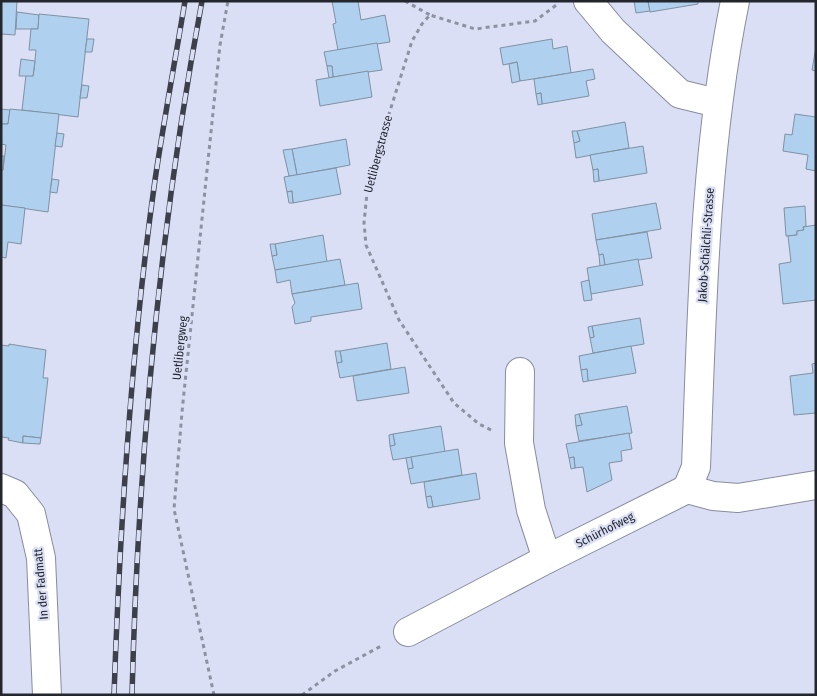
<svg xmlns="http://www.w3.org/2000/svg" width="817" height="696" font-family="'Fira Sans Condensed',sans-serif">
  <style>
    .building { fill: #afd0ef; stroke: #8091a1 }
    .lines { fill: none; stroke-linecap: round; stroke-linejoin: round }
    .minor-casing { stroke: #888ca1; stroke-width: 30 }
    .path { stroke: #8e91a1; stroke-width: 3; stroke-dasharray: 4 4; stroke-linecap: butt }
    .minor { stroke: #fff; stroke-width: 28 }
    .rail-casing { stroke: #3d404a; stroke-width: 5.5 }
    .rail { stroke: #dadff5; stroke-width: 4; stroke-dasharray: 11; stroke-linecap: butt }
    .labels { text-anchor: middle; dominant-baseline: central; stroke-width: 4.5; stroke-linejoin: round; paint-order: stroke }
    .street-label { font-size: 12px; fill: #24262e; stroke: #dadff5 }
  </style>
  <rect width="100%" height="100%" fill="#dadff5"/>
  <g class="building">
    <path d="M1,1H17L15,35L1,34Z"/>
    <path d="M332,1H358L361,20L385,15L390,42L338,50L333,24L336,23Z"/>
    <path d="M634,1H648L650,11L636,13Z"/>
    <path d="M648,1H698V4L650,12Z"/>
    <path d="M17,12L39,15L38,29H16Z"/>
    <path d="M39,14L89,19L78,117L22,110L26,75L33,76L34,70L36,50H29L31,29H38Z"/>
    <path d="M87,39H94L92,52H85Z"/>
    <path d="M552,39L553,49L567,46L571,73L520,81L517,62L503,65L500,48Z"/>
    <path d="M377,43L382,70L333,77L332,66H327L324,52Z"/>
    <path d="M816,47V71L812,70Z"/>
    <path d="M21,59L35,61L33,76H19Z"/>
    <path d="M517,62L520,81L512,83L509,64Z"/>
    <path d="M327,66H332L333,77L329,78Z"/>
    <path d="M593,69L595,79L586,81L589,96L542,104L541,93L536,94L534,79Z"/>
    <path d="M368,71L372,97L320,106L316,80Z"/>
    <path d="M82,85L89,86L87,98H80Z"/>
    <path d="M541,93L542,104L538,105L536,94Z"/>
    <path d="M1,109L10,110L8,124H1Z"/>
    <path d="M10,109L59,114L48,212L1,205V170H3L6,145L1,144V124H8Z"/>
    <path d="M795,114L816,117V171L806,169L808,155L783,151L785,134L792,135Z"/>
    <path d="M625,122L629,148L576,158L574,143L580,141L577,131Z"/>
    <path d="M572,131H577L580,141L574,143Z"/>
    <path d="M57,133L64,134L62,147L55,146Z"/>
    <path d="M346,139L350,165L297,175L292,149Z"/>
    <path d="M643,146L647,173L599,181L598,169L593,170L590,155Z"/>
    <path d="M292,149L297,175L289,176L283,150Z"/>
    <path d="M1,156H4L3,170H1Z"/>
    <path d="M336,168L341,194L293,203L292,191L287,192L284,177Z"/>
    <path d="M598,169L599,181L594,182L593,170Z"/>
    <path d="M52,179L59,180L57,193L50,192Z"/>
    <path d="M292,191L293,203H289L287,192Z"/>
    <path d="M656,203L661,229L596,240L592,214Z"/>
    <path d="M1,205L25,208L21,244L8,242L6,258L1,257Z"/>
    <path d="M805,206L806,226L803,227L804,230L797,231V235L786,236L784,208Z"/>
    <path d="M816,225V300L783,304L779,264L791,262L788,236L797,235V231L804,230L803,227Z"/>
    <path d="M647,232L652,258L605,265L603,254L599,255L596,240Z"/>
    <path d="M323,235L327,262L275,270L272,256L277,255L275,244Z"/>
    <path d="M270,244H275L277,255L272,256Z"/>
    <path d="M603,254L605,265L600,266L599,255Z"/>
    <path d="M340,259L345,285L292,294L290,280L277,283L275,270Z"/>
    <path d="M638,259L643,285L591,294L587,268Z"/>
    <path d="M589,280L592,300L584,301L581,282Z"/>
    <path d="M358,283L362,309L311,317V321L295,324L292,307L295,303L292,294Z"/>
    <path d="M640,318L644,344L593,353L590,338L594,337L592,326Z"/>
    <path d="M592,326L594,337L590,338L588,327Z"/>
    <path d="M387,343L391,369L340,378L337,363L342,362L340,351Z"/>
    <path d="M9,344L46,350L43,378H48L41,438L23,436V443L8,440L9,438L1,437V345L9,346Z"/>
    <path d="M631,346L636,373L588,381L587,369L581,370L579,356Z"/>
    <path d="M335,351H340L342,362L337,363Z"/>
    <path d="M816,363V413L794,415L790,376L813,373L812,364Z"/>
    <path d="M405,367L409,393L357,401L353,376Z"/>
    <path d="M587,369L588,381L583,382L581,370Z"/>
    <path d="M627,406L632,433L579,441L576,426L582,425L579,414Z"/>
    <path d="M579,414L582,425L576,426L575,415Z"/>
    <path d="M441,426L445,452L393,460L390,446L395,445L393,434Z"/>
    <path d="M629,433L632,449L621,451L622,461L609,463L612,480L587,492L583,467L575,468L574,457L569,458L566,444Z"/>
    <path d="M393,434L395,445L390,446L389,435Z"/>
    <path d="M23,436L41,438L40,444L23,443Z"/>
    <path d="M458,449L462,475L411,484L408,469L413,468L411,457Z"/>
    <path d="M411,457L413,468L408,469L406,458Z"/>
    <path d="M574,457L575,468L571,469L569,458Z"/>
    <path d="M476,473L480,499L433,507L431,496L426,497L424,482Z"/>
    <path d="M431,496L433,507L428,508L426,497Z"/>
  </g>
  <g class="lines">
    <defs>
      <g id="minor">
        <path d="M588,1L613,31L680,94L717,103"/>
        <path d="M520,372L519,443L531,510L547,559"/>
        <path d="M1,488L15,494L31,514L41,558L47,695"/>
        <path d="M687,489L696,467C702,312 704,154 735,1"/>
        <path d="M408,632L547,559L687,489L713,496L738,498L816,485"/>
      </g>
    </defs>
    <use href="#minor" class="minor-casing"/>
    <g class="path">
      <path d="M405,1L430,15"/>
      <path d="M491,430L479,424L454,403L399,320L366,245L364,223L367,193L377,152L412,41L422,24L430,15L475,29L535,21L559,3"/>
      <path d="M214,695L174,509L182,412L220,45L228,1"/>
      <path d="M302,695L335,671L383,645"/>
    </g>
    <use href="#minor" class="minor"/>
    <defs>
      <g id="rail">
        <path d="M114,695C120,523 131,350 155,180C164,120 175,61 185,1"/>
        <path d="M132,695C138,462 159,230 202,1"/>
      </g>
    </defs>
    <use href="#rail" class="rail-casing"/>
    <use href="#rail" class="rail"/>
  </g>
  <g class="labels">
    <g class="street-label">
      <text transform="translate(378 154) rotate(-75)">Uetlibergstrasse</text>
      <text transform="translate(706 245) rotate(-86)">Jakob-Schälchli-Strasse</text>
      <text transform="translate(180 348) rotate(-84)">Uetlibergweg</text>
      <text transform="translate(605 530) rotate(-27)">Schürhofweg</text>
      <text transform="translate(41 584) rotate(-95)">In der Fadmatt</text>
    </g>
  </g>
  <rect width="817" height="696" fill="none" stroke="#24262e" stroke-width="5"/>
</svg>
